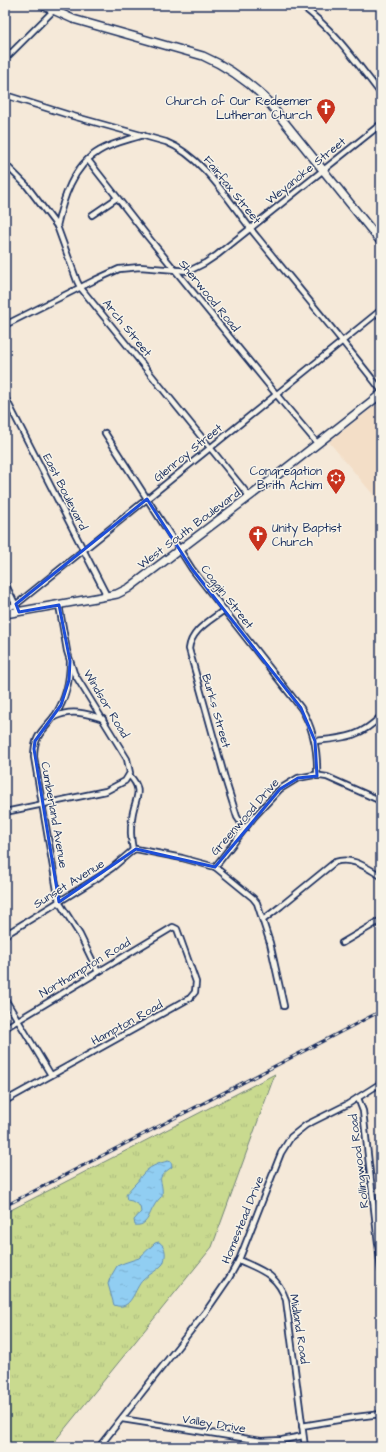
<svg xmlns="http://www.w3.org/2000/svg" width="386" height="1452" font-family="'Architects Daughter',sans-serif">
  <style>
    .built { fill: #f3dec7 }
    .grass { fill: url(#grass-tufts); stroke: #728476 }
    .water { fill: url(#water-ripples); stroke: #628eb7 }
    .lines { fill: none; stroke-linecap: round; stroke-linejoin: round }
    .street-casing { stroke: #1b2f5e; stroke-width: 8 }
    .secondary-casing { stroke: #1b2f5e; stroke-width: 10 }
    .street { stroke: #f7f3e8; stroke-width: 4.5 }
    .secondary { stroke: #f7f3e8; stroke-width: 7 }
    .rail-casing { stroke: #1b2f5e; stroke-width: 3 }
    .rail { stroke: #f7f3e8; stroke-width: 1.5; stroke-dasharray: 4.5; stroke-linecap: butt }
    .marked { fill: none; stroke: #1d4ed8; stroke-width: 3; stroke-linejoin: round }
    .labels { text-anchor: middle; dominant-baseline: central; stroke-width: 3; stroke-linejoin: round; paint-order: stroke }
    .poi-label { font-size: 12px; fill: #1b2f5e; stroke: #f7f3e8; text-anchor: end }
    .street-label { font-size: 12px; fill: #1b2f5e; stroke: #f7f3e8 }
  </style>
  <defs>
    <pattern id="grass-tufts" width="24" height="20" patternUnits="userSpaceOnUse"><rect width="24" height="20" fill="#c9da8f"/><path d="M3 7l-1-3M5 7V3M7 7l1-3M15 17l-1-3M17 17v-4M19 17l1-3" fill="none" stroke="#acbb7e"/></pattern>
    <pattern id="water-ripples" width="26" height="14" patternUnits="userSpaceOnUse"><rect width="26" height="14" fill="#91cef2"/><path d="M2 4q2-2 4 0t4 0M15 11q2-2 4 0t4 0" fill="none" stroke="#7cb1d2"/></pattern>
  </defs>
  <rect width="100%" height="100%" fill="#f5e9d9"/>
  <filter id="ink" filterUnits="userSpaceOnUse"><feTurbulence type="fractalNoise" baseFrequency=".025" numOctaves="2"/><feDisplacementMap in="SourceGraphic" scale="8" xChannelSelector="R" yChannelSelector="G"/><feConvolveMatrix kernelMatrix="1 2 1 2 8 2 1 2 1" color-interpolation-filters="sRGB"/></filter>
  <g filter="url(#ink)">
    <path class="built" d="M381,401V504L329,442Z"/>
    <path class="grass" d="M275,1074L212,1247L50,1447H5V1213Z"/>
    <g class="water">
      <path d="M168,1161L171,1162L172,1167C153,1180 164,1178 162,1196C159,1199 156,1202 154,1206C149,1214 147,1227 135,1225L134,1220L141,1212L140,1206L132,1201L127,1200L126,1195C129,1190 132,1187 136,1183C139,1180 140,1177 142,1175C148,1167 159,1163 168,1161Z"/>
      <path d="M159,1242C167,1247 166,1257 163,1264C157,1271 149,1274 143,1280C134,1288 132,1312 114,1305L108,1284L110,1278L117,1266L124,1263L139,1258L155,1243Z"/>
    </g>
    <g class="lines">
      <defs>
        <g id="street">
          <path d="M300,5C333,28 357,63 381,94"/>
          <path d="M5,59L59,5"/>
          <path d="M5,95L69,115L166,142C205,157 232,207 258,238C299,289 341,338 381,390"/>
          <path d="M88,160L148,237L285,405L317,443"/>
          <path d="M5,164L26,185L57,226L77,281L80,287L250,497"/>
          <path d="M92,215L117,198"/>
          <path d="M57,226C63,199 73,166 99,151C112,143 128,140 143,135"/>
          <path d="M5,325L95,280L119,269L140,267L189,271L205,263L217,255L381,124"/>
          <path d="M5,397L107,596"/>
          <path d="M105,433L192,569L301,708C314,729 318,751 317,776"/>
          <path d="M5,583L19,612"/>
          <path d="M5,610L18,603L381,310"/>
          <path d="M224,610C210,621 191,630 189,649L226,782L237,817L245,829"/>
          <path d="M70,661C70,680 66,698 56,714C44,731 34,733 34,757L59,902L80,935L98,972"/>
          <path d="M54,717C71,709 86,713 103,719"/>
          <path d="M315,741C343,738 360,738 381,716"/>
          <path d="M129,775C146,792 133,800 132,819C130,829 131,840 133,850"/>
          <path d="M5,812L106,791L125,781L130,773L127,759L74,673L67,651L59,605"/>
          <path d="M215,867L254,817L280,789L298,778L314,775L327,777L381,801"/>
          <path d="M263,920L281,906L335,862C352,856 367,868 381,876"/>
          <path d="M5,935L99,877L112,868L133,850L136,849L182,858L215,867L253,898L257,903L270,943L284,1006"/>
          <path d="M342,943L381,920"/>
          <path d="M5,999L51,1075"/>
          <path d="M5,1028L173,927L177,929L196,982L195,992L190,998L5,1101"/>
          <path d="M358,1098L363,1111L381,1270"/>
          <path d="M239,1260C261,1270 277,1274 286,1300L305,1447"/>
          <path d="M122,1419L261,1441L282,1440L303,1436"/>
          <path d="M302,1426L356,1417L381,1414"/>
          <path d="M99,1447L207,1310L229,1278L239,1260L281,1153L291,1137L306,1125L348,1104L381,1083"/>
        </g>
        <g id="secondary">
          <path d="M42,5L73,19L203,56C226,66 246,80 265,98L381,242"/>
          <path d="M5,614L107,596L117,594L129,588L266,484L381,394"/>
        </g>
      </defs>
      <use href="#street" class="street-casing"/>
      <use href="#secondary" class="secondary-casing"/>
      <use href="#street" class="street"/>
      <use href="#secondary" class="secondary"/>
      <defs>
        <path id="rail" d="M5,1206L381,1011"/>
      </defs>
      <use href="#rail" class="rail-casing"/>
      <use href="#rail" class="rail"/>
    </g>
  </g>
  <path class="marked" d="M147,499L192,569L301,708L315,741L317,776L298,778L280,789L215,867L136,849L59,902L34,749L35,741L61,705L69,680L70,661L59,605L19,612L16,604Z"/>
  <defs>
    <symbol id="church-pin" viewBox="-11 -11 22 30"><path d="M0 17L-7.5 6A9.5 9.5 0 1 1 7.5 6Z" fill="#c8321e" stroke="#f7f3e8"/><path d="M-1.2-6h2.4v3.5h3.3v2.4h-3.3V6h-2.4V-.1h-3.3v-2.4h3.3Z" fill="#fff"/></symbol>
    <symbol id="synagogue-pin" viewBox="-11 -11 22 30"><path d="M0 17L-7.5 6A9.5 9.5 0 1 1 7.5 6Z" fill="#c8321e" stroke="#f7f3e8"/><path d="M0-6.5L5.6 3.2H-5.6ZM0 6.5L5.6-3.2H-5.6Z" fill="#fff"/></symbol>
  </defs>
  <g fill-rule="evenodd">
    <use href="#church-pin" x="315" y="97" width="22" height="30"/>
    <use href="#synagogue-pin" x="325" y="467" width="22" height="30"/>
    <use href="#church-pin" x="247" y="524" width="22" height="30"/>
  </g>
  <g class="labels">
    <g class="poi-label">
      <text x="312" y="101">Church of Our Redeemer<tspan x="312" dy="14">Lutheran Church</tspan></text>
      <text x="322" y="471">Congregation<tspan x="322" dy="14">Brith Achim</tspan></text>
      <text x="272" y="528" text-anchor="start">Unity Baptist<tspan x="272" dy="14">Church</tspan></text>
    </g>
    <g class="street-label">
      <text transform="translate(306 171) rotate(-39)">Weyanoke Street</text>
      <text transform="translate(232 190) rotate(51)">Fairfax Street</text>
      <text transform="translate(209 296) rotate(51)">Sherwood Road</text>
      <text transform="translate(127 328) rotate(51)">Arch Street</text>
      <text transform="translate(188 453) rotate(-39)">Glenroy Street</text>
      <text transform="translate(65 492) rotate(63)">East Boulevard</text>
      <text transform="translate(189 529) rotate(-37)">West South Boulevard</text>
      <text transform="translate(227 597) rotate(52)">Coggin Street</text>
      <text transform="translate(106 704) rotate(59)">Windsor Road</text>
      <text transform="translate(216 711) rotate(74)">Burks Street</text>
      <text transform="translate(54 815) rotate(80)">Cumberland Avenue</text>
      <text transform="translate(245 817) rotate(-49)">Greenwood Drive</text>
      <text transform="translate(69 884) rotate(-32)">Sunset Avenue</text>
      <text transform="translate(85 968) rotate(-31)">Northampton Road</text>
      <text transform="translate(127 1023) rotate(-29)">Hampton Road</text>
      <text transform="translate(359 1161) rotate(-97)">Rollingwood Road</text>
      <text transform="translate(243 1220) rotate(-68)">Homestead Drive</text>
      <text transform="translate(299 1329) rotate(81)">Midland Road</text>
      <text transform="translate(214 1424) rotate(9)">Valley Drive</text>
    </g>
  </g>
  <rect width="386" height="1452" fill="none" stroke="#f7f3e8" stroke-width="20"/>
  <rect x="10" y="10" width="366" height="1432" fill="none" stroke="#1b2f5e" stroke-width="1.5" filter="url(#ink)"/>
</svg>
